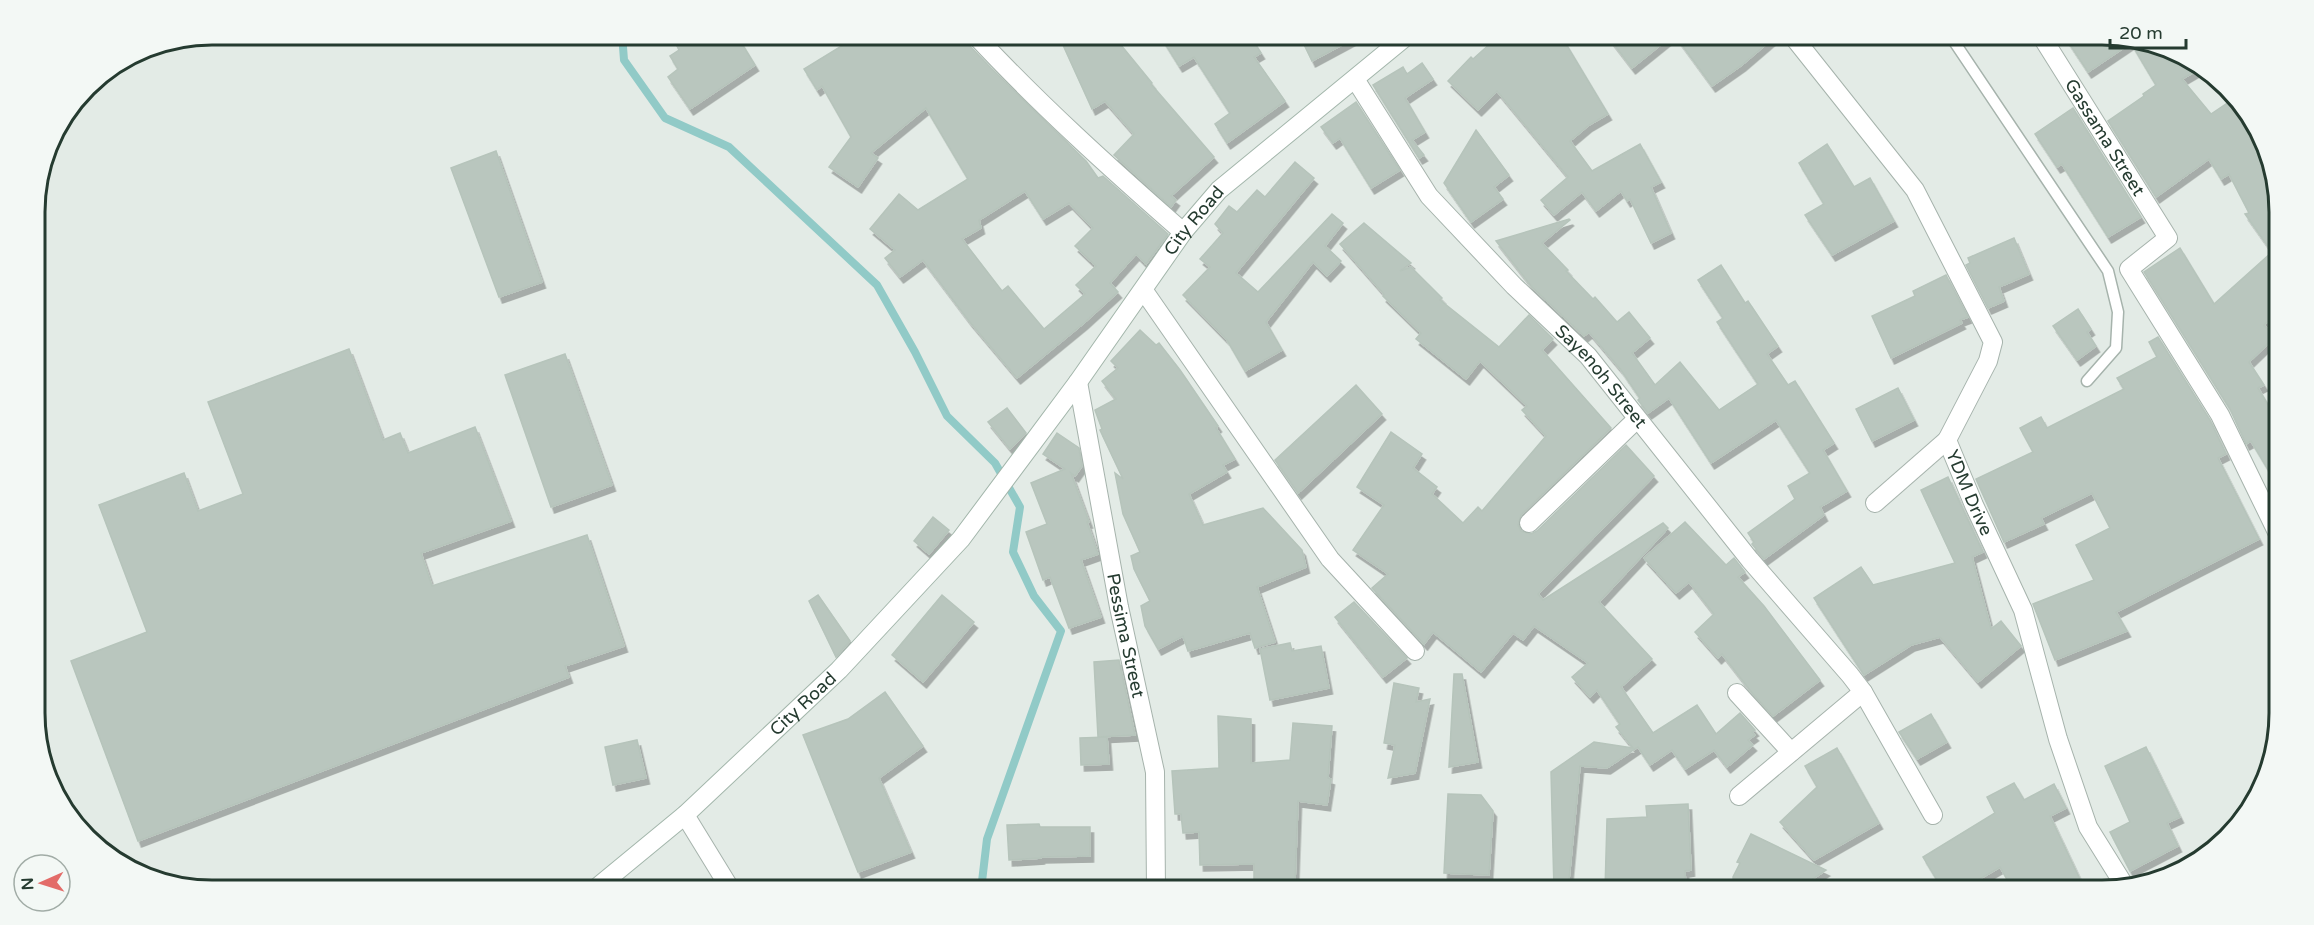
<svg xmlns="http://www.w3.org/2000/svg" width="2314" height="925" font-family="'Varela Round',sans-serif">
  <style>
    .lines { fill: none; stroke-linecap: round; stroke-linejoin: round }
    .stream { stroke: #91cac7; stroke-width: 8 }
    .building { fill: #b9c6be; stroke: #b6c4bb; stroke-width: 1.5; fill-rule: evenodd; filter: url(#shadow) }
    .lane-casing { stroke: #a6b3ac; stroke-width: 13 }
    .street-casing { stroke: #a6b3ac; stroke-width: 20 }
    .secondary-casing { stroke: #a3b6ab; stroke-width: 20 }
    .lane { stroke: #fff; stroke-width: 10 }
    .street { stroke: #fff; stroke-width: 18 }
    .secondary { stroke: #fff; stroke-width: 18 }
    .labels { text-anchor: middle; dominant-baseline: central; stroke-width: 4.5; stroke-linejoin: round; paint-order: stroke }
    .street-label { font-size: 18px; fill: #253b30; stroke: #f3f8f5 }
    .rim { fill: none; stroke: #253b30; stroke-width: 3 }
  </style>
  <defs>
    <filter id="shadow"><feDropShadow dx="3.5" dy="6" stdDeviation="0" flood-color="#0004"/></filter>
  </defs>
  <rect width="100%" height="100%" fill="#e3ebe6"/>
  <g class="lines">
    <path class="stream" d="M622,34L624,60L665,118L729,147L877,285L915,352L947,416L995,463L1020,507L1013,552L1034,596L1061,631L987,839L981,890"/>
  </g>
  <g class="building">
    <path d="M671,34H736L755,65L690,109L668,77L678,69L670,56L679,50Z"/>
    <path d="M861,34H963L966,42L991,68L1086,161L1098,178L1103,176L1168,234L1146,264L1136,254L1110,283L1118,292L1084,323L1017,378L969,321L923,260L900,277L885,258L895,250L870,229L899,194L918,210L968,179L926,108L871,153L878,158L858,187L829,167L851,137L822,86L817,90L804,69ZM1025,191L1043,219L1069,203L1093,228L1075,246L1096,266L1076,285L1085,294L1044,329L1008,286L1002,291L962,239L981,228L979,220Z"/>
    <path d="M1058,34H1112L1152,83L1151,84L1214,157L1171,196L1176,200L1171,207L1114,155L1134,134L1105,101L1092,109Z"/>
    <path d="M1159,34H1249L1261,53L1254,57L1285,101L1227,143L1215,124L1230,113L1194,57L1179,66Z"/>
    <path d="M1299,34H1362L1312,61Z"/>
    <path d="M1501,34H1560L1608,114L1589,125L1570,141L1592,171L1640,144L1661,182L1651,187L1671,233L1651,243L1630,199L1627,201L1621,191L1596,211L1582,192L1554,215L1541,200L1568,177L1497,91L1478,110L1448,81L1471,57L1473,59Z"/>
    <path d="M1606,34H1674L1632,68Z"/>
    <path d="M1674,34H1778L1742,65L1712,86Z"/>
    <path d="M2063,34H2102L2159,44L2196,71L2182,79L2211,114L2235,98L2243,104L2278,188V312L2264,325L2275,337L2249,362L2264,385L2258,388L2279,423V488L2251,441L2246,444L2230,409L2144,272L2180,248L2214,304L2272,252L2245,214L2249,213L2229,174L2221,179L2209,159L2156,197L2108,121L2144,96L2143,94L2156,85L2131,43L2088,72Z"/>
    <path d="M1422,63L1433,79L1405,98L1425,132L1412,140L1424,155L1419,158L1373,85L1403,67L1407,74Z"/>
    <path d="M1356,102L1400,170L1371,188L1340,138L1333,143L1321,127Z"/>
    <path d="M2073,108L2141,217L2108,237L2062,164L2057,167L2035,134Z"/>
    <path d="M1476,130L1509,175L1494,187L1503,199L1471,222L1444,183Z"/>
    <path d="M1827,144L1854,187L1870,178L1894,221L1832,255L1805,215L1824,204L1799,163Z"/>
    <path d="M496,151L542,282L499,297L451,168Z"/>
    <path d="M1295,162L1314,178L1236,273L1258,292L1332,214L1343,223L1325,246L1341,261L1327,276L1313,262L1266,322L1282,350L1245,371L1227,340L1183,295L1210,267L1200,259L1223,233L1215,224L1229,206L1237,212L1257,190L1265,197Z"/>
    <path d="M1569,219L1570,220L1542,243L1568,270L1566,271L1593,299L1595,297L1617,322L1629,312L1650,338L1632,353L1655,385L1680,362L1719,410L1758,384L1717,322L1723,318L1698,280L1721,265L1745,303L1748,301L1778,346L1767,354L1788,385L1795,381L1834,443L1823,450L1847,491L1820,507L1824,515L1764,559L1752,544L1754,542L1748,533L1795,499L1788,486L1810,473L1776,420L1711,463L1669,398L1648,413L1638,400L1640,398L1621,370L1589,332L1584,336L1532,287L1496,241Z"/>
    <path d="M1364,223L1411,263L1400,271L1411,267L1442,298L1440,300L1499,347L1529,315L1553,339L1542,350L1611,428L1521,515L1518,525L1521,531L1531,534L1537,531L1626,445L1654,476L1538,594L1543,600L1663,523L1668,528L1599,602L1652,659L1621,687L1653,733L1697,705L1716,734L1740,713L1755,730L1752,732L1755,735L1748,740L1753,745L1727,767L1714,750L1685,769L1672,750L1650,765L1638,747L1607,768L1580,766L1568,890H1554L1551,772L1594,742L1633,748L1616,727L1620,724L1597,690L1590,697L1572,677L1588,663L1534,626L1523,640L1513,633L1481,672L1433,632L1424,644L1372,588L1388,574L1353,550L1384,505L1357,487L1391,432L1422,454L1413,468L1437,487L1432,494L1463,523L1478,507L1482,511L1546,436L1522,410L1527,406L1480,361L1466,379L1416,339L1421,333L1383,296L1384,294L1340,244Z"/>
    <path d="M2014,238L2029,274L1999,287L2004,301L1988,308L1966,265L1970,263L1968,258Z"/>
    <path d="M1946,275L1968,317L1960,320L1962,323L1891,358L1872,316L1915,296L1913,291Z"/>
    <path d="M2078,309L2091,329L2087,332L2096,346L2077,360L2053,326Z"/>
    <path d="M1140,330L1156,345L1159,343L1180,370L1218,426L1216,428L1235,459L1223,465L1227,472L1189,494L1203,525L1263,508L1302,550L1306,567L1257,587L1275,642L1255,648L1250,633L1188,651L1183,636L1158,649L1145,626L1141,606L1150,601L1134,569L1131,556L1140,552L1123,514L1115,473L1123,479L1100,430L1102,429L1095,410L1116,399L1102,381L1118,368L1111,361Z"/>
    <path d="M2158,337L2210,420L2226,454L2218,458L2259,539L2116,612L2127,631L2055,660L2033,604L2094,580L2076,545L2110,528L2092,493L2041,518L2044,524L2004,542L1976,479L2033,452L2020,428L2041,417L2047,428L2124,389L2117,378L2157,357L2149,342Z"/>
    <path d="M349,349L383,440L400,433L408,453L475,427L511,521L421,553L432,586L587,535L624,646L565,666L569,677L138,841L71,661L147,632L99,505L184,473L198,511L243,494L208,402Z"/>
    <path d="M565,354L612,485L551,507L505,375Z"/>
    <path d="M1356,385L1382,414L1298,493L1275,460Z"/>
    <path d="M1898,388L1914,420L1872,441L1856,409Z"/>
    <path d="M1007,408L1026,433L1010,449L988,422Z"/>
    <path d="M1057,433L1079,448L1082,466L1075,476L1071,473L1089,522H1087L1098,554L1081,560L1101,617L1069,628L1050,577L1043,580L1026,532L1047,524L1031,483L1065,469L1043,454Z"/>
    <path d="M1948,477L1983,552L1972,557L1991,629L2001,621L2021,646L1978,682L1940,637L1911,645L1864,675L1814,598L1861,567L1873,585L1955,563L1921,490Z"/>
    <path d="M933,517L949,530L929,554L914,541Z"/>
    <path d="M1685,522L1726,565L1734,558L1745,572L1738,577L1764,606L1820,680L1773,716L1753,694L1722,654L1718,658L1695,632L1714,614L1689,582L1676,593L1644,558Z"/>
    <path d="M818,595L850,641L836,657L809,601Z"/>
    <path d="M942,595L974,622L923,682L892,655Z"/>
    <path d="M1354,602L1407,658L1383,677L1335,617Z"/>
    <path d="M1290,643L1292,651L1321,646L1329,688L1270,700L1260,649Z"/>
    <path d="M1119,660L1135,735L1098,737L1094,662Z"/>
    <path d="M1454,674H1462L1478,762L1449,767Z"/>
    <path d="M1394,683L1419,688L1416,702L1430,699L1415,773L1388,778L1395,745L1384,743Z"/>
    <path d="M885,692L923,746L879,778L911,852L858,872L803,735L848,719Z"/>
    <path d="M1931,714L1947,742L1917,759L1899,732Z"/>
    <path d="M1218,716L1251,719V763L1290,760L1293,723L1332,726L1328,778L1331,779L1327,805L1298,801L1295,882L1254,881V864L1200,865L1199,832L1183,833L1181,814H1175L1172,771L1219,768Z"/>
    <path d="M1107,737L1109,764L1081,765L1080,738Z"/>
    <path d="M637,740L646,778L613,785L605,747Z"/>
    <path d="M2146,747L2180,817L2167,823L2178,846L2130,871L2110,832L2130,822L2105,766Z"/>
    <path d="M1837,748L1879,823L1814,860L1780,822L1817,787L1805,766Z"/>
    <path d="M2014,783L2024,800L2054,784L2066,808L2050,816L2085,890H2013L2000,867L1961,890H1943L1923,857L1995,813L1987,797Z"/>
    <path d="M1448,794L1481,795L1493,811L1489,875L1444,873Z"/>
    <path d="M1688,804L1691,870L1685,871L1686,890H1605L1607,819L1647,817L1646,806Z"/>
    <path d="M1039,824L1040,827H1090V856L1041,857V858L1009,860L1007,825Z"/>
    <path d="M1751,834L1826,870L1796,890H1734L1733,877L1740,863L1737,862Z"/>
  </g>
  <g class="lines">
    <defs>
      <path id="lane" d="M1949,34L2108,271L2118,312L2116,348L2087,381"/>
      <g id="street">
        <path d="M974,34C1039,104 1111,169 1183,232"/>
        <path id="s1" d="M1791,34L1915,190L1993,342L1988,361L1947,440L1974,505L2023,610L2058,739L2088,827L2126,888"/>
        <path id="s2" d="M2040,34L2168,238L2129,269L2220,415L2279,536"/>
        <path id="s3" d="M1355,79L1429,196L1514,286L1588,356L1750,560L1850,675L1863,692L1933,815"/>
        <path d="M1144,291L1330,559L1415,651"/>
        <path id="s4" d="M1078,382L1119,607L1155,772L1156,890"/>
        <path d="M1875,503L1947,440"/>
        <path d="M1529,523L1637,419"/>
        <path d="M1737,693L1791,752"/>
        <path d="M1739,796L1863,692"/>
        <path d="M685,815L731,890"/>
      </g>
      <g id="secondary">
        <path id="s5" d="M594,890L685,815L839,670L961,539L1078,382L1183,232L1219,190L1409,34"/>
      </g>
    </defs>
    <use href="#lane" class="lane-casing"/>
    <use href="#street" class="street-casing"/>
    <use href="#secondary" class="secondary-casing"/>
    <use href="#lane" class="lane"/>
    <use href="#street" class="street"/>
    <use href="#secondary" class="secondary"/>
  </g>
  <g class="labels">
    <g class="street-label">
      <text stroke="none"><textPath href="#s2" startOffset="122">Gassama Street</textPath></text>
      <text stroke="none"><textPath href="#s5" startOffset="903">City Road</textPath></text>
      <text stroke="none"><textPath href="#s3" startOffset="388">Sayenoh Street</textPath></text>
      <text stroke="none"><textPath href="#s1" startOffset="536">YDM Drive</textPath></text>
      <text stroke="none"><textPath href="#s4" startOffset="258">Pessima Street</textPath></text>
      <text stroke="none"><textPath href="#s5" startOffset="280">City Road</textPath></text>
    </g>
  </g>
  <path d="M0 0H2314V925H0ZM212 45H2102A167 167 0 0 1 2269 212V713A167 167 0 0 1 2102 880H212A167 167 0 0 1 45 713V212A167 167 0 0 1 212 45Z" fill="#f3f8f5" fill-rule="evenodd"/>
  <path class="rim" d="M212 45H2102A167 167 0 0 1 2269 212V713A167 167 0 0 1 2102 880H212A167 167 0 0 1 45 713V212A167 167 0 0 1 212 45Z"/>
  <g transform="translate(42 883) rotate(267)"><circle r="28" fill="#f3f8f5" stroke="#a1aca6" stroke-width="1.5"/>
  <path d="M0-4.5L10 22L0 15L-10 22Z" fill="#e36c69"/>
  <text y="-9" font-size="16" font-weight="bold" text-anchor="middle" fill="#253b30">N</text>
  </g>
  <path d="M2110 39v9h76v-9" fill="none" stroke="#253b30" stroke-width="3"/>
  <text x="2119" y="39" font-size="18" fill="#253b30" stroke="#f3f8f5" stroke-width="4.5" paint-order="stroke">20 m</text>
</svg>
